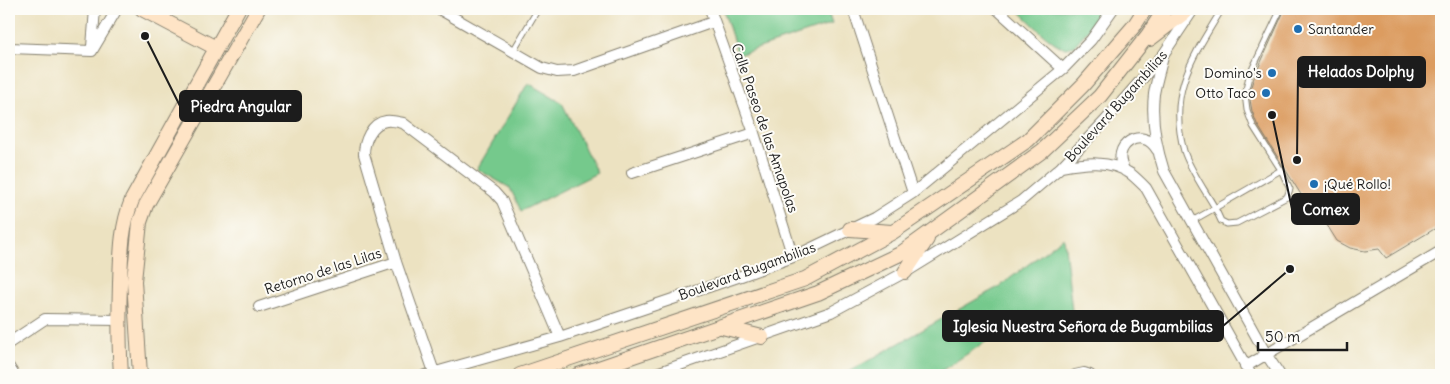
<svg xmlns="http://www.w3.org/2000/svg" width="1450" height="384" font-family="Delius,sans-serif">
  <rect width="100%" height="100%" fill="#fdfcf7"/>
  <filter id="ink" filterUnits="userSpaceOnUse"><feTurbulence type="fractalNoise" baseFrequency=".02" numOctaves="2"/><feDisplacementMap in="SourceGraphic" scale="10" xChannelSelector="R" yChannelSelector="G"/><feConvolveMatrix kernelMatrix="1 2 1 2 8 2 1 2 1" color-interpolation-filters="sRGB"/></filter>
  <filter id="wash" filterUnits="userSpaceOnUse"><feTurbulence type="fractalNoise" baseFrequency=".0096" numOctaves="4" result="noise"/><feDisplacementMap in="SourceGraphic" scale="20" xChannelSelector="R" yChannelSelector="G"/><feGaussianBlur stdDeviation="1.12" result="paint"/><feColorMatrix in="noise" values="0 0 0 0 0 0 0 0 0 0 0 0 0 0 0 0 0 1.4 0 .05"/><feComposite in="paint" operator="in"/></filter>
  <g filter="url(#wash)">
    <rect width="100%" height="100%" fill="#ece2c1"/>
    <path fill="#74c98c" stroke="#487254" d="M723,9H827L832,24L738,55Z
      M1017,9H1106L1074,46C1073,46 1068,48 1067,48C1054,48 1027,18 1017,9Z
      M528,83L562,103L597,173L521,211L510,188L477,169Z
      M1064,237L1074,329L1019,320L935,375H843L1000,286Z"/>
    <g id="blocks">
      <path fill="#dc9c60" d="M1285,9H1441V225L1386,258L1379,249L1365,251L1350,248L1337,241L1315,206L1310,209L1257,124L1252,111L1249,94L1253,80Z"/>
    </g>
  </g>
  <g filter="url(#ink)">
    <use href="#blocks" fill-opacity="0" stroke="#847f6e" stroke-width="1"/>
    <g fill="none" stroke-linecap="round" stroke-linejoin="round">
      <g stroke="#847f6e" stroke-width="7">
        <path id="lane" d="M513,51L538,9
          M1281,170L1215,208L1221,221L1227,224L1237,223L1287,197L1290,189L1281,170L1253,126L1247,110L1245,94L1249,76L1281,9
          M1192,221L1215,208C1206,192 1189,168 1184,151C1167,92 1193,57 1222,9"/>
      </g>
      <g stroke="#847f6e" stroke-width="12">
        <path id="street" d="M163,9L167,22
          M439,9L542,68L557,72L574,71L713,22
          M710,9L754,133L793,257
          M853,9L913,193
          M997,9L1063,69
          M92,47L95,9
          M9,48L92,51
          M92,51L117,9
          M1163,57C1160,69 1156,82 1154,94C1151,120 1156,146 1164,171L1266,354L1280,375
          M1061,167C1084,163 1110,159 1131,174C1136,178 1141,183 1146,188L1251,375
          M1125,171C1108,146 1143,124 1157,150
          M632,173L754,133
          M259,307L396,262
          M9,343L45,319L119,320
          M9,367L14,375
          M1245,367L1441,251
          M434,372L396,262L364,154C364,142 371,123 386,121C391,120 398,122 403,123L494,192L502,201L560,337
          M425,375L560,337L741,276L793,257L874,218L913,193L1063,69L1091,40L1113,9
          M651,375L831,312L911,269L1021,201L1061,167L1104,122L1163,55L1193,10
          M1075,375L1084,373L1090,375"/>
      </g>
      <g stroke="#847f6e" stroke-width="16">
        <path id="secondary" d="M142,9L216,48
          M1150,39L1189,9
          M850,229L892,232
          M905,272L927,239
          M722,327L762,337
          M121,375C119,344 119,314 120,283C121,254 121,227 132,200L238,9
          M140,375L134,281L140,222L146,205L258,9
          M520,375L805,279L893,232L1028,140L1083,85L1134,26L1145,9
          M578,375L818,293L900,254L1042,151L1100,96L1148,35L1165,9"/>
      </g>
      <use href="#lane" stroke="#fff" stroke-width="5"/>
      <use href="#street" stroke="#fff" stroke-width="10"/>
      <use href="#secondary" stroke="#fee4c6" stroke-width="14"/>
    </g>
  </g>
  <g fill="#1f6fb2" stroke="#fdfcf7" stroke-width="2">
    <circle cx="1298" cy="29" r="5"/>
    <circle cx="1272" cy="73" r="5"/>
    <circle cx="1266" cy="93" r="5"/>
    <circle cx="1314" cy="184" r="5"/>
  </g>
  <g text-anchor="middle" stroke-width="4" stroke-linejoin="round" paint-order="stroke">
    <g font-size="14" fill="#1c1c1c" stroke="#fdfcf7" text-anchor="start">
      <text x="1308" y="34">Santander</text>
      <text x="1262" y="78" text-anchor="end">Domino's</text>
      <text x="1256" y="98" text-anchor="end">Otto Taco</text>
      <text x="1324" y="189">¡Qué Rollo!</text>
    </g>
    <g font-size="14" fill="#1c1c1c" stroke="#fdfcf7">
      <text transform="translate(1116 106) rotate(-48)" y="5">Boulevard Bugambilias</text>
      <text transform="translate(765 128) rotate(71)" y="5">Calle Paseo de las Amapolas</text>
      <text transform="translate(323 271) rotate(-18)" y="5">Retorno de las Lilas</text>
      <text transform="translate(747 271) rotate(-20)" y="5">Boulevard Bugambilias</text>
    </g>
  </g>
  <path fill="none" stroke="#1c1c1c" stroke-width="2" d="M1297 160L1298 72M145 36L180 106M1272 115L1292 209M1290 269L1223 326"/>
  <g fill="#1c1c1c" stroke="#fdfcf7" stroke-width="2">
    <circle cx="1297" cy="160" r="5"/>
    <circle cx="145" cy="36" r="5"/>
    <circle cx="1272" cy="115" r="5"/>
    <circle cx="1290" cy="269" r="5"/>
  </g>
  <g fill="#1c1c1c" stroke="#1c1c1c" stroke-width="2">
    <rect x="1298" y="57" width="127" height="30" rx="5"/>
    <rect x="180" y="91" width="121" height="30" rx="5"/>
    <rect x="1292" y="194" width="67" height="30" rx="5"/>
    <rect x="943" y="311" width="280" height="30" rx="5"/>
  </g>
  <g font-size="15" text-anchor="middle" font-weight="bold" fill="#fff">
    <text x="1361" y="77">Helados Dolphy</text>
    <text x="241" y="112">Piedra Angular</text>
    <text x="1326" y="215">Comex</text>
    <text x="1083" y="332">Iglesia Nuestra Señora de Bugambilias</text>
  </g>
  <rect width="1450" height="384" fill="none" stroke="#fdfcf7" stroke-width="30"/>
  <path d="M1258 342v8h89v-8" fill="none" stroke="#1c1c1c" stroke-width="2.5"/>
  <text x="1265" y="342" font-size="15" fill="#1c1c1c" stroke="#fdfcf7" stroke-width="4" paint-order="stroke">50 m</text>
</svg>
